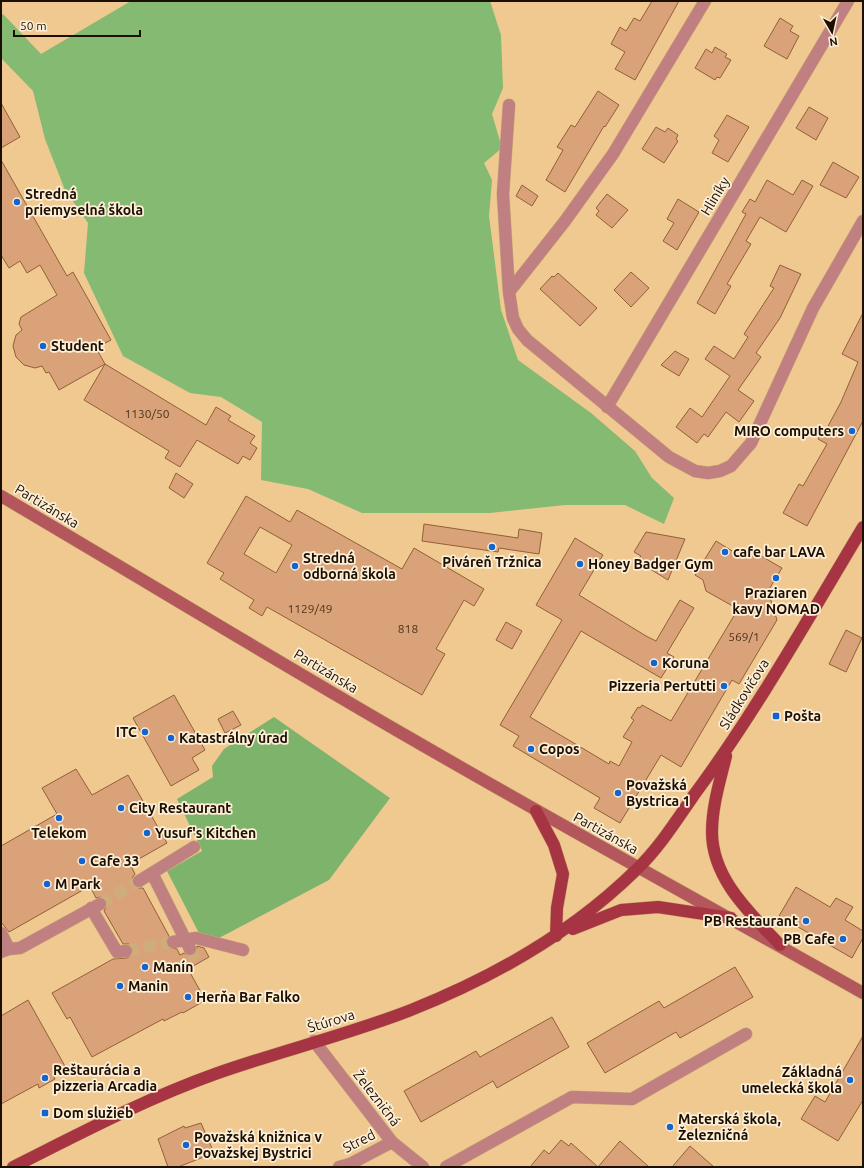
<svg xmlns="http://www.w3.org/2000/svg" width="864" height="1168" font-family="Ubuntu,sans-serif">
  <rect width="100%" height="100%" fill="#efc98f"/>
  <path fill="#84ba71" d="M131,1H490L501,35L503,88L492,114L502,148L484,163L492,180L489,216L501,310L518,360L591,413L635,451L652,478L674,498L664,524L625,505H565L490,513H362L308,489L261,480L262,422L221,397L190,393L123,356L84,273L88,223L65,190L45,139L33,91L1,58V16L3,14L41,54Z"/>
  <path fill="#7db36a" d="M274,717L390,798L329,880L219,938L200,935L167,871L202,851L177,799L213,777L212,766L224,749Z"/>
  <path fill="#d9a278" stroke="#926038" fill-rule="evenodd" d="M652,1H679L635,80L615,69L625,52L611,44L620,27L626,31L634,18L640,21Z
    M780,18L793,26L790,31L799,36L787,59L764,46Z
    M715,47L727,54L725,57L731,60L720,78L717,77L715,80L695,68L706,49L712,53Z
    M598,91L619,105L605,127L604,126L565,192L546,180L563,150L557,147L571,125L575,127Z
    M1,103L20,137L1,148Z
    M809,107L828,118L816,140L796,128Z
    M727,115L749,127L728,162L712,153L719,140L714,136Z
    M656,127L665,132L668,128L678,135L676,139L678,141L664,163L642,149Z
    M1,160L67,276L73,272L111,340L96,348L105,364L206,425L216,407L231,416L228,420L255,436L250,443L257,448L250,460L243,456L238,464L197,440L180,467L165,458L169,451L84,400L105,364L59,390L49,372L46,373L42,366L35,368L24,365L16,357L13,346L16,335L22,330L19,324L21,317L57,295L40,265L27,273L20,261L9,268L1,255Z
    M833,162L859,177L846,198L820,185Z
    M767,180L793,195L802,180L813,186L786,232L760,217L746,241L751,244L727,284L731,286L715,314L697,303L746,214L742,212L750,199L755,202Z
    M522,185L538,196L532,206L516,196Z
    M607,194L628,210L612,228L596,215L599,211L596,208Z
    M678,199L699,212L677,250L663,241L674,223L667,219Z
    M780,265L801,274L780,318L756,353L761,357L738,390L754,401L739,422L726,412L708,437L704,434L697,443L676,427L690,408L702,417L730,376L705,359L714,346L734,359L748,337L744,334L774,288L770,286Z
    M631,272L649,288L631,307L614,290Z
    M558,273L597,308L580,326L540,289L552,276L554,277Z
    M863,313V421L807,526L783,513L799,484L803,486L827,444L818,439L826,427L827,428L841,402L858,362L842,354Z
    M675,351L689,359L679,376L661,365Z
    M176,473L193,484L184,498L169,488Z
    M246,496L290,522L297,510L402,569L414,548L484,589L474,606L464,600L436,649L445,654L422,695L267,607L262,616L249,608L254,600L220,579L224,573L207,563ZM260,527L292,545L276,573L244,554Z
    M424,524L518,538L519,529L542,533L539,554L499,548L498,552L422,541Z
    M646,532L685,539L668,580L637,561L641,556L634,552Z
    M575,538L603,555L579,595L646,636L656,641L680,600L694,608L667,653L674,657L661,678L581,631L530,717L609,764L610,761L619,766L632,742L623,737L634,720L631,718L638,707L640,708L642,705L671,721L738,609L706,591L703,580L695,575L716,541L742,557L747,548L782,568L768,591L777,620L739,684L732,680L681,767L661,755L620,823L594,808L600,798L513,746L519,736L500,725L562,620L536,605Z
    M506,622L522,631L512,649L496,640Z
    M846,630L862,638L846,672L829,664Z
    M174,695L205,750L192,758L199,770L171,786L133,718Z
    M233,711L241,725L225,733L218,719Z
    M76,769L92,795L128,775L167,843L130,864L135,874L132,878V885L136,888H143L169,936L166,940L168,947L177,949L180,955L184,953L190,956L196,953L197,946L204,948L209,957L188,969L203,996L202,997L204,1001L183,1013L182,1012L164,1021L163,1019L92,1057L70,1017L67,1019L52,993L113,959L127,958L133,954L132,947L129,944H123L104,911L107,905L106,900L101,897L96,898L90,886L9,932L1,922V846L57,814L42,788Z
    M796,887L830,907L836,898L853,907L845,920L863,931V938L852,958L779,916Z
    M735,967L753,997L680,1038L676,1032L605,1073L587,1043L659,1001L664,1008Z
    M28,1000L66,1068L53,1075L55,1079L39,1088L38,1084L1,1104V1016Z
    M552,1017L569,1047L497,1088L493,1081L421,1122L404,1091L476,1051L480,1057Z
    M863,1036V1100L838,1141L801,1119L815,1096L825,1102Z
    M201,1123L214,1153L178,1167H168L158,1139L184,1126L185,1128Z
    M561,1140L569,1146L571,1143L598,1167L620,1141L649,1167H530L544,1150L549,1154Z
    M690,1146L714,1167H672Z"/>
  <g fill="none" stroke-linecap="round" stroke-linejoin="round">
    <path stroke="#cfad7a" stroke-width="12" stroke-dasharray="12 6" stroke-linecap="butt" d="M100,904L139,881
      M190,949L198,963
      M126,951L173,942"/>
    <g stroke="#c9a875" stroke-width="13">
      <path id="street" d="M509,105L503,194L509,292L513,318L518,329L527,340L669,457L695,471L708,473L720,471L731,466L751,443L813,308L863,221
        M509,292L565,221L613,154L705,1
        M607,407L848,1
        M139,881L152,873
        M91,908L117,952L126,951
        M1,933L9,949
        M173,942L196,938L243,950
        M190,949L152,873L194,847
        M1,952L9,949L20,948L100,904
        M314,1041L392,1142L423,1167
        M339,1167L350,1164L392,1142
        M446,1167L572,1097L632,1099L746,1034"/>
    </g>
    <g stroke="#c9a875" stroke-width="13">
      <path id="secondary" d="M1,496C137,576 273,659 410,738C560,825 712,908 863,993"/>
    </g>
    <g stroke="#c9a875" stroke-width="13">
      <path id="primary" d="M726,756C720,781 712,806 712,832C712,879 751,914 780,945
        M536,811L554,845L563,874L557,908L556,936
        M573,929L621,910L658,907L731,918
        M13,1167C79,1134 145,1099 215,1074C280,1051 347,1035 411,1010C494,977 572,933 636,870C659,848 676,821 694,795C757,710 809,617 863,527"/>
    </g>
    <use href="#street" stroke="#c08082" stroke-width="12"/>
    <use href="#secondary" stroke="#b3575d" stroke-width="12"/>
    <use href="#primary" stroke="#a73442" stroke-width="12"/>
  </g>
  <g fill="#1264ce" stroke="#fdeed7" stroke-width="1.5">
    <circle cx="17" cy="202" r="4"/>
    <circle cx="43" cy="346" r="4"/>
    <circle cx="852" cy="431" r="4"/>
    <circle cx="492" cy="547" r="4"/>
    <circle cx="725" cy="552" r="4"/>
    <circle cx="580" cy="564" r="4"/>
    <circle cx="295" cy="566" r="4"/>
    <circle cx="776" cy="578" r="4"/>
    <circle cx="654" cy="663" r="4"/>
    <circle cx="724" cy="686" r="4"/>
    <rect x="772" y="712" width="8" height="8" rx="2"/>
    <circle cx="145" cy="732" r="4"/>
    <circle cx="171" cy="738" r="4"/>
    <circle cx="531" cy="749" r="4"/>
    <circle cx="618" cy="793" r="4"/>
    <circle cx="121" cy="808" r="4"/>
    <circle cx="59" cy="818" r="4"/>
    <circle cx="147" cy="833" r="4"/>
    <circle cx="82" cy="861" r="4"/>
    <circle cx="47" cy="884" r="4"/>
    <circle cx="806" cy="921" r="4"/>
    <circle cx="843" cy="939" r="4"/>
    <circle cx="145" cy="967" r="4"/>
    <circle cx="120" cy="986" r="4"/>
    <circle cx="188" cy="997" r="4"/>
    <circle cx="45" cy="1078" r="4"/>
    <circle cx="850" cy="1080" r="4"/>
    <rect x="41" y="1109" width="8" height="8" rx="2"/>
    <circle cx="670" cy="1127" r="4"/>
    <circle cx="186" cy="1145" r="4"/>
  </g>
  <g text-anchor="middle" stroke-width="3.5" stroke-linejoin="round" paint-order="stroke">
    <g font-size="12" fill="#4b341e">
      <text x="147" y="418">1130/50</text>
      <text x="310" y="613">1129/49</text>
      <text x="408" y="633">818</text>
      <text x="744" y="641">569/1</text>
    </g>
    <g font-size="14" font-weight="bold" fill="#1c0f00" stroke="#fdeed7" text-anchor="start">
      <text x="25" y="199">Stredná<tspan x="25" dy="16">priemyselná škola</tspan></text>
      <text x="51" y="351">Student</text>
      <text x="844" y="436" text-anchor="end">MIRO computers</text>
      <text x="733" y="557">cafe bar LAVA</text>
      <text x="303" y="563">Stredná<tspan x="303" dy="16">odborná škola</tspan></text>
      <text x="492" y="567" text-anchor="middle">Piváreň Tržnica</text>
      <text x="588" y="569">Honey Badger Gym</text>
      <text x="776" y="598" text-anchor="middle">Praziaren<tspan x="776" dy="16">kavy NOMAD</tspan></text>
      <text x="662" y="668">Koruna</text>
      <text x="716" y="691" text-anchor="end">Pizzeria Pertutti</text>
      <text x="784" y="721">Pošta</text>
      <text x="137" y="737" text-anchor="end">ITC</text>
      <text x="179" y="743">Katastrálny úrad</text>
      <text x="539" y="754">Copos</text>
      <text x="626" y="790">Považská<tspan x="626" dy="16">Bystrica 1</tspan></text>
      <text x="129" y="813">City Restaurant</text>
      <text x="59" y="838" text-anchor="middle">Telekom</text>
      <text x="155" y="838">Yusuf's Kitchen</text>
      <text x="90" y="866">Cafe 33</text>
      <text x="55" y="889">M Park</text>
      <text x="798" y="926" text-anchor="end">PB Restaurant</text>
      <text x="835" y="944" text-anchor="end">PB Cafe</text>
      <text x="153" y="972">Manín</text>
      <text x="128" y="991">Manin</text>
      <text x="196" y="1002">Herňa Bar Falko</text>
      <text x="53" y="1075">Reštaurácia a<tspan x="53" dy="16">pizzeria Arcadia</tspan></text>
      <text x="842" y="1077" text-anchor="end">Základná<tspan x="842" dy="16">umelecká škola</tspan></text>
      <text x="53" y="1118">Dom služieb</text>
      <text x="678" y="1124">Materská škola,<tspan x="678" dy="16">Železničná</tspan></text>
      <text x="194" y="1142">Považská knižnica v<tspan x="194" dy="16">Považskej Bystrici</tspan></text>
    </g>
    <g font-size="14" fill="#1c0f00" stroke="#fdeed7">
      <text transform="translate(715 196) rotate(-59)" y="5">Hliníky</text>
      <text transform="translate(47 506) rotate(31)" y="5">Partizánska</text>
      <text transform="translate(326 671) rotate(31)" y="5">Partizánska</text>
      <text transform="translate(744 694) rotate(-58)" y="5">Sládkovičova</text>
      <text transform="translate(606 833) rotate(29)" y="5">Partizánska</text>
      <text transform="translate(331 1021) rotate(-17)" y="5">Štúrova</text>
      <text transform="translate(377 1098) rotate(52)" y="5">Železničná</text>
      <text transform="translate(359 1141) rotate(-27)" y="5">Stred</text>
    </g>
  </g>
  <rect width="864" height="1168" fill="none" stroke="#1c0f00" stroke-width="4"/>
  <g transform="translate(832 32) rotate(171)" stroke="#fdeed7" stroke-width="3" paint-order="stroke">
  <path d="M0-3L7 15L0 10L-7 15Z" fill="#1c0f00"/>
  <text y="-6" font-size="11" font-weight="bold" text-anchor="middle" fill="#1c0f00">N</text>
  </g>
  <path d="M14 30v6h126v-6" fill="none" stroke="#1c0f00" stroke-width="2"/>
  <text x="20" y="30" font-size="12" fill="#1c0f00" stroke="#fdeed7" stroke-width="3" paint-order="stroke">50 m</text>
</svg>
